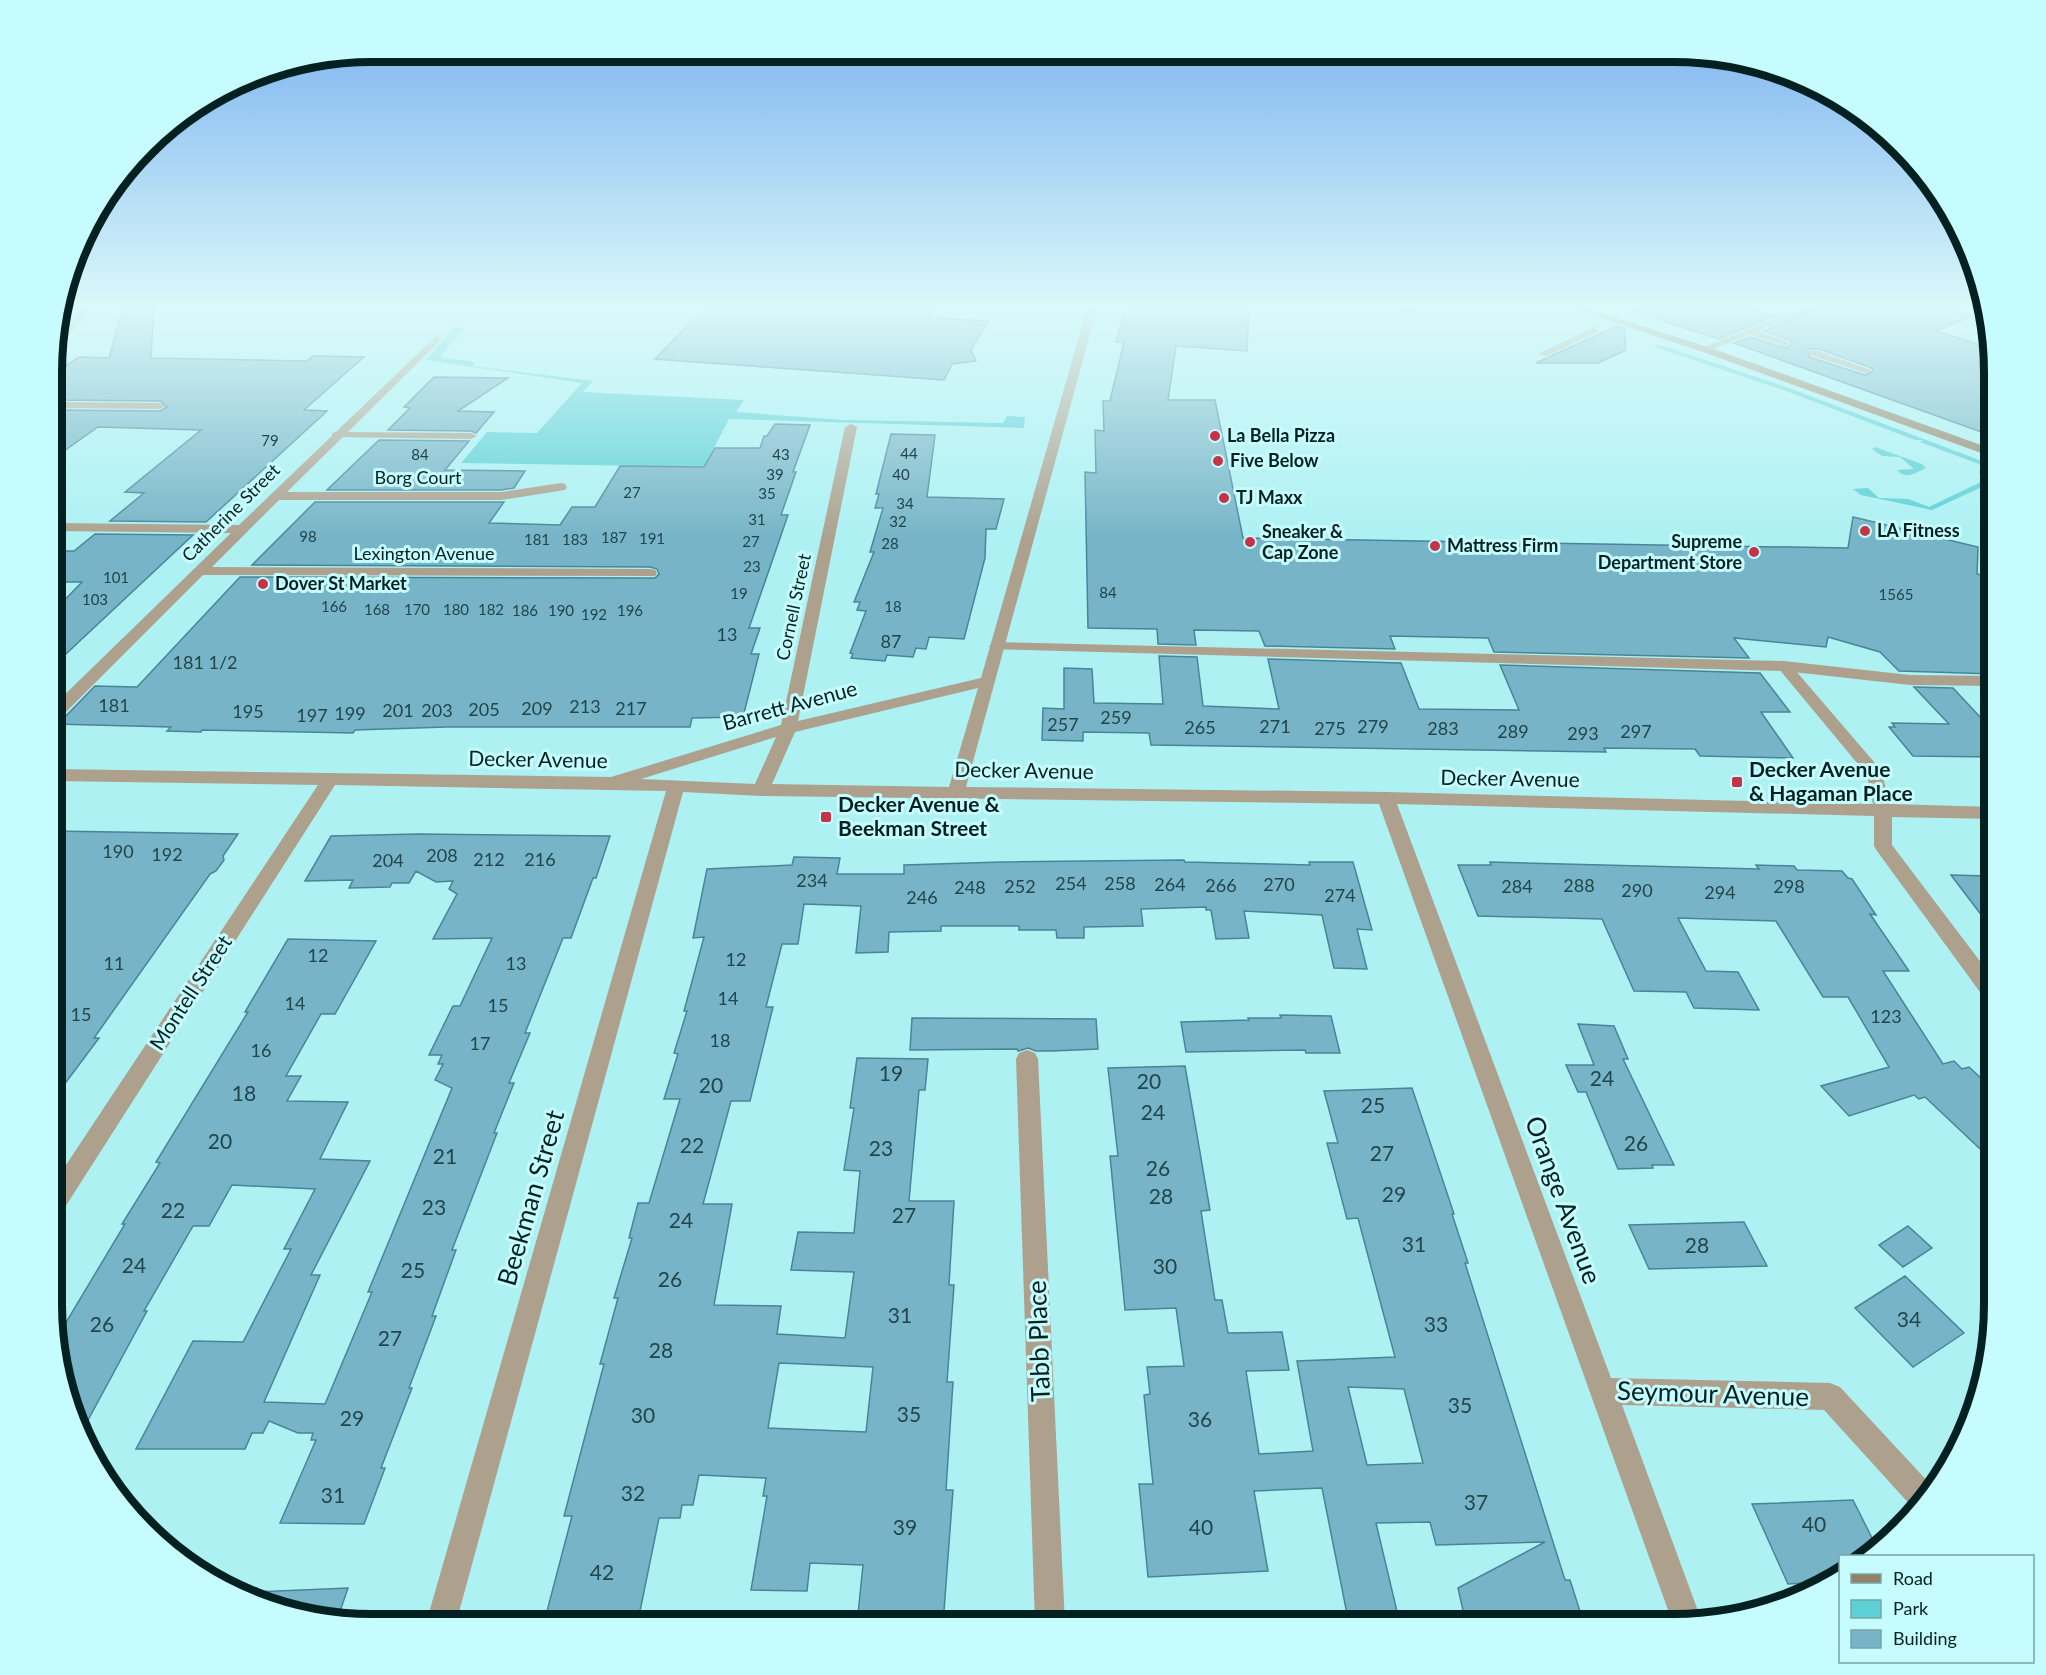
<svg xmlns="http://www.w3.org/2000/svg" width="2046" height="1675" font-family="Lato,sans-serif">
  <rect width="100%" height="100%" fill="#adf1f3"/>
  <path fill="#5cd0d5" d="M455,326L464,329L441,355L442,358L471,361L475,363L473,366L593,381L583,392L744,400L736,412L843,420L1003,423L1007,416L1025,417L1024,428L729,419L704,467L461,463L487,432L537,433L582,383L426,360Z
    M1658,344L1789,388L1995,466V481L1932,510L1861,495L1853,489L1868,488L1879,498L1908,499L1929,507L1989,478L1978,472L1987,467L1920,442L1923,440H1915L1786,391L1654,347Z
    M1875,447L1922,464L1926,468C1916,473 1905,480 1897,470L1914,469L1900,457L1882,456L1872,449Z"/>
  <path fill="#77b4c7" stroke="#488596" stroke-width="1.5" fill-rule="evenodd" d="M139,305H154L151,358L307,361L313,356L364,357L304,410L327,411L206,522L110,521L144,493L125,492L201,430L98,427L54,458V410L160,411L167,407L160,401L54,400V373L79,357L109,358L123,307Z
    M707,305H936L929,317L988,321L971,350L976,361L952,364L944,380L655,359Z
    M1126,305H1249L1247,351L1176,346L1168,400H1215L1243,538L1848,548L1853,517L1978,547L1977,574L1995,578V674L1899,671L1880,652L1828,637L1826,647L1734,638L1749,658L1494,652L1488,638L1390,636L1395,649L1265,646L1259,631L1194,630L1196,645L1158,644L1157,629L1088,628L1085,472L1096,473L1095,430L1104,431L1103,401H1110L1124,342H1116Z
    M1633,305H1738L1775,316L1719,339L1632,311Z
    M1825,305H1932L1971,316L1936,331L1990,348L1995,372V437L1734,343L1750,337L1786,348L1792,344L1791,341L1764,331ZM1808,349H1819L1872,368L1873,371L1865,375L1809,357Z
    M1617,326L1624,328L1626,350L1598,363H1536Z
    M434,377L508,378L458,411L494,412L476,433L471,431L388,430L410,408L404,407Z
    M775,424L810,425L793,472H796L781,515H788L749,628H760L751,654H759L743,717L692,718L690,727H446L355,730L353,733L202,730L201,732L167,731L171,727L53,724L61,721L95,686L137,687L240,577L655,578L659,574L657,569L650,567L252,565L315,502H504L489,523L560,525L572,507H595L620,466L704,467L715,448H760L764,436H767Z
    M891,434L935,435L927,497L1004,499L996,529H986L985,558L964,639L929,637L926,649L916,648L913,657L887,655L885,661L851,658L853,654L850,653L866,611L857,610L860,602H854L874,552H870L883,508H875L879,494H876Z
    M379,440L469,441L445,470L525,471L514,488L501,490H327Z
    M95,534L193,535L53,666V612L82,582H53V551H74Z
    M1159,656L1197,657L1203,706L1279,709L1268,659L1401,663L1419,709L1519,710L1500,665L1760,673L1790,712H1761L1793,758L1700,756L1695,749L1604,748L1606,752L1151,745L1149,733L1083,732V741L1042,740L1043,708L1064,709V668L1092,669L1094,703L1163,704Z
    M1914,687L1953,688L1995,733V757L1913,756L1889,727H1895L1892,723L1949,724Z
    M53,831L238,834L223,856L224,860L216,871L210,874L94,1038H99L52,1101Z
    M417,834L610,836L596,878H593L571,938H563L525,1033H530L509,1083H514L494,1133H497L452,1250H456L432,1316H436L409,1388H412L381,1468H385L364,1524L280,1523L316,1440H311L313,1433H298L269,1421L263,1433H252L245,1449H136L193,1341L243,1342L291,1249H284L315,1189L232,1185L209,1226H193L144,1311H147L81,1433L56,1339L125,1224H122L160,1163L156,1162L248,1012H245L288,939L376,941L335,1014H321L286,1076H301L287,1101L348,1102L320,1159L370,1161L311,1275H320L264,1402L325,1404L372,1292H368L452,1088L435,1080L443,1064H438L442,1055H429L453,1006H460L492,938L433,939L457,894L449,889L453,881L436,882L416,871L409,883H392L390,887L349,888L353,880L305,881L331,836Z
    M794,857L840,858L837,874H904V865L1002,862L1184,860L1185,862L1310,865L1309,862H1353L1372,930L1357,929L1367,969L1334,968L1322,915L1244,911L1249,938L1216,939L1211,910H1206V907L1141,909L1143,926L1084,927V938H1057L1056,930H1019V926H941V931L889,932L888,952L856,953L861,906L804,904L798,944H782L766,1007H773L750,1101H731L703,1204H732L714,1305L781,1306L777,1334L845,1338L854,1272L791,1270L798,1232L854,1233L860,1171L844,1170L854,1108H850L857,1058L928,1059L925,1090H919L909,1201H954L949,1285H954L947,1382H953L946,1490H953L943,1624H857L863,1565L810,1563L807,1591L751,1590L767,1496H763L766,1478L699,1475L693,1505H682L680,1518H659L639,1616L546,1615L572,1516H564L604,1364H600L618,1298H614L632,1238H629L638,1203H649L680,1099H664L678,1054L674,1053L687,1011H684L704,937L693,938L707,869L792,865ZM779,1363L873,1367L866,1432L768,1428Z
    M1490,862L1759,869L1756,865L1794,866L1797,870L1842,871L1848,878L1852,879L1876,915L1870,914L1909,971H1883L1943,1064L1954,1061L1962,1069L1969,1067L1994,1090V1162L1925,1097L1919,1099L1914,1095L1849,1116L1821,1086L1889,1067L1848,997H1823L1776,921L1678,918L1706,971L1738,972L1759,1010L1694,1008L1686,992L1634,991L1602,919L1478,916L1458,865H1491Z
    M1951,875L1987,876L1995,885V933Z
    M1280,1015L1331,1016L1340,1053H1306L1305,1050L1186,1052L1181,1022L1249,1020L1248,1018H1281Z
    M912,1018L1096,1019L1098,1049L1052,1051H1036L1028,1048L1018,1051L1017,1049L910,1050Z
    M1578,1024L1614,1026L1628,1059H1623L1674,1165H1652L1653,1168L1618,1169L1586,1092H1578L1566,1065H1594Z
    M1185,1066L1210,1210L1201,1211L1215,1300H1222L1228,1333L1282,1332L1289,1370L1246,1371L1259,1454L1313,1451L1297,1361L1395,1357L1358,1218L1347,1219L1327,1143H1338L1324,1091L1412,1088L1454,1214H1452L1468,1263H1465L1565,1580H1570L1584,1624H1466L1458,1588L1545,1542L1436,1545L1430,1522L1376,1523L1400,1624H1349L1322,1488L1254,1491L1268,1571L1148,1577L1139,1484H1153L1144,1395L1150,1394L1147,1367L1184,1366L1176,1308L1125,1310L1110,1156H1118L1108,1068ZM1348,1387L1404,1389L1423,1463L1367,1465Z
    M1744,1222L1767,1266L1649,1269L1629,1225Z
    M1908,1226L1932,1248L1903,1267L1879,1245Z
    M1905,1276L1964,1333L1913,1367L1855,1308Z
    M1853,1500L1876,1546L1861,1557H1840V1570L1823,1582L1788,1584L1752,1504Z
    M348,1588L337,1620L252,1600L253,1592Z"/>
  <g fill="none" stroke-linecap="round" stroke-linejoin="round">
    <path fill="#ada18e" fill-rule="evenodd" d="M1414,305H1424L1415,313L1402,316L1397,313Z
      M1594,327L1599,330L1597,332L1547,356L1538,354Z
      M1746,329H1752L1790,343L1785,346L1746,333Z
      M1810,351H1818L1871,370L1866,373L1810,355Z
      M336,432L471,433L477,436L471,439L332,437V433Z
      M996,642L1784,661L1910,675L1995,676V686L1910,685L1784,671L991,649L989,646Z"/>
    <path fill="#ada18e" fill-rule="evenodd" d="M83,305H93L81,322L58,346L54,347V339L75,318Z
      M1088,305H1098L966,787L1386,792L1873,804L1867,775L1779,669L1776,666L1779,663H1789L1881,770L1890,804L1995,807V819L1892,817V845L1995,981V1005L1988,1003L1877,851L1874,846V816L1397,804L1611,1378L1830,1383L1840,1387L1931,1485L1915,1509L1913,1508L1824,1410L1622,1405L1701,1619L1673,1624L1379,804L761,796L683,792L456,1623H426L666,791L335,785L60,1215L52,1218V1186L318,785L53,781V769L611,777L781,725L845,427L851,424L857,427L798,721L981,678ZM978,688L949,787L772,784L795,732ZM776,737L755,784L641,779Z
      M1810,305H1823L1708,351L1699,349Z
      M436,336L441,339L440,341L287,492H501L561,483L565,484L567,487L565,490L501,500H279L212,567L650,569L655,570L657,573L655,576L203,575L59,719L53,720V706L231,533L53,531V523L239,525Z
      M54,402L160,403L165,406L160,409L54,408Z
      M1027,1050L1035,1053L1038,1059L1065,1624H1035L1016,1059L1019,1053Z"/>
    <path fill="#938164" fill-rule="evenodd" d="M1562,305H1576L1708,347L1995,450V458L1700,351Z"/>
  </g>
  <linearGradient id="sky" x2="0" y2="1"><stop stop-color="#77aeef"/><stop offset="0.57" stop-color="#daf9fa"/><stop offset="1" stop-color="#daf9fa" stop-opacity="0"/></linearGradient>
  <rect width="2046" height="539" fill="url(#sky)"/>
  <g fill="#c43446" stroke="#c6fcfd" stroke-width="2">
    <circle cx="1215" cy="436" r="6"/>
    <circle cx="1218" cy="461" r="6"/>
    <circle cx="1224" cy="498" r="6"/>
    <circle cx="1865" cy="531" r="6"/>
    <circle cx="1250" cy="542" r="6"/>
    <circle cx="1435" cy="546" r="6"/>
    <circle cx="1754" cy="552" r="6"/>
    <circle cx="263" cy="584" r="6"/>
    <rect x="1731" y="776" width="12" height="12" rx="3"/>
    <rect x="820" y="811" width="12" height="12" rx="3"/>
  </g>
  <g text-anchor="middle" stroke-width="6" stroke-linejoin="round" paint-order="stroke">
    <g font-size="15" fill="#21464b">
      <text x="270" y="446">79</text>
      <text x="909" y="459">44</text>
      <text x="420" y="460">84</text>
      <text x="781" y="460">43</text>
      <text x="775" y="480">39</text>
      <text x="901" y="480">40</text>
      <text x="632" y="498">27</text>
      <text x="767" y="499">35</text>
      <text x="905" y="509">34</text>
      <text x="757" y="525">31</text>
      <text x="898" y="527">32</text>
      <text x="308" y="542">98</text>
      <text x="614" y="543">187</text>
      <text x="652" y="544">191</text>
      <text x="537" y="545">181</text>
      <text x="575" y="545">183</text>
      <text x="751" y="547">27</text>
      <text x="890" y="549">28</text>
      <text x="752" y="572">23</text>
      <text x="116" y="583">101</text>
      <text x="1108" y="598">84</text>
      <text x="739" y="599">19</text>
      <text x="1896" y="600">1565</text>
      <text x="95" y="605">103</text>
      <text x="334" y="612">166</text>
      <text x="893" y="612">18</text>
      <text x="377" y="615">168</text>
      <text x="417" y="615">170</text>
      <text x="456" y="615">180</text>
      <text x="491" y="615">182</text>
      <text x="525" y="616">186</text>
      <text x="561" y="616">190</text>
      <text x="630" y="616">196</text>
      <text x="594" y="620">192</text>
    </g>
    <g font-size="18" font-weight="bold" fill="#042122" stroke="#c6fcfd" text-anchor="start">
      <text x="1227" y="442">La Bella Pizza</text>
      <text x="1230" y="467">Five Below</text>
      <text x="1236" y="504">TJ Maxx</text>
      <text x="1877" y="537">LA Fitness</text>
      <text x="1262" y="538">Sneaker &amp;<tspan x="1262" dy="21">Cap Zone</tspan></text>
      <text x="1742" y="548" text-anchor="end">Supreme<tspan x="1742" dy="21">Department Store</tspan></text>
      <text x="1447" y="552">Mattress Firm</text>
      <text x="275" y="590">Dover St Market</text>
    </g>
    <g font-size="18" fill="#042122" stroke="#c6fcfd">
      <text x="418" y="484">Borg Court</text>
      <text transform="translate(231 513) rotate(-45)" y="6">Catherine Street</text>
      <text x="424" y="560">Lexington Avenue</text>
      <text transform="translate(794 607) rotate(-78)" y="6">Cornell Street</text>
    </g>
    <g font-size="18" fill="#21464b">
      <text x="727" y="641">13</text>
      <text x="891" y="648">87</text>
      <text x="205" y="669">181 1/2</text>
      <text x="114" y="712">181</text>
      <text x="585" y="713">213</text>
      <text x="537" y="715">209</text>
      <text x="631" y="715">217</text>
      <text x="484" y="716">205</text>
      <text x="398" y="717">201</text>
      <text x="437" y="717">203</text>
      <text x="248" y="718">195</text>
      <text x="350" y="720">199</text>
      <text x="312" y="722">197</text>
      <text x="1116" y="724">259</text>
      <text x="1063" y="731">257</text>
      <text x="1275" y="733">271</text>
      <text x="1373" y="733">279</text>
      <text x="1200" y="734">265</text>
      <text x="1330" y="735">275</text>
      <text x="1443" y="735">283</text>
      <text x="1513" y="738">289</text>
      <text x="1636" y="738">297</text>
      <text x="1583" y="740">293</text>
      <text x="118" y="858">190</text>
      <text x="167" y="861">192</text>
      <text x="442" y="862">208</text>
      <text x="489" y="866">212</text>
      <text x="540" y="866">216</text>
      <text x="388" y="867">204</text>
      <text x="812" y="887">234</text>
      <text x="1071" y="890">254</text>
      <text x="1120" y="890">258</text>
      <text x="1170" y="891">264</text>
      <text x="1279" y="891">270</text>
      <text x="1221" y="892">266</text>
      <text x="1579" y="892">288</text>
      <text x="1020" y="893">252</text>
      <text x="1517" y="893">284</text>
      <text x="1789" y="893">298</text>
      <text x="970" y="894">248</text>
      <text x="1637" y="897">290</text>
      <text x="1720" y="899">294</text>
      <text x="1340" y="902">274</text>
      <text x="922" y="904">246</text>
      <text x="318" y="962">12</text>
      <text x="736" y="966">12</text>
      <text x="114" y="970">11</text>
      <text x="516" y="970">13</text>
      <text x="728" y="1005">14</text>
      <text x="295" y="1010">14</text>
      <text x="498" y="1012">15</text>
      <text x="81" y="1021">15</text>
      <text x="1886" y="1023">123</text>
      <text x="720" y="1047">18</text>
      <text x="480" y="1050">17</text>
      <text x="261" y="1057">16</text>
    </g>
    <g font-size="21" fill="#042122" stroke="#c6fcfd">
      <text transform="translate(790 706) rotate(-15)" y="7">Barrett Avenue</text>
      <text transform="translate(538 760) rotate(1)" y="7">Decker Avenue</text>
      <text transform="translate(1024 771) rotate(1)" y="7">Decker Avenue</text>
      <text transform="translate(1510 779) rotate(1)" y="7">Decker Avenue</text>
      <text transform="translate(191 993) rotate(-57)" y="7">Montell Street</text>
    </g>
    <g font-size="21" font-weight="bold" fill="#042122" stroke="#c6fcfd" text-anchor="start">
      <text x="1749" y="777">Decker Avenue<tspan x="1749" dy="24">&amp; Hagaman Place</tspan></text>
      <text x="838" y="812">Decker Avenue &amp;<tspan x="838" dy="24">Beekman Street</tspan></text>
    </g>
    <g font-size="21" fill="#21464b">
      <text x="891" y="1081">19</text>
      <text x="1602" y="1086">24</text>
      <text x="1149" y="1089">20</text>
      <text x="711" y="1093">20</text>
      <text x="244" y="1101">18</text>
      <text x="1373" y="1113">25</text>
      <text x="1153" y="1120">24</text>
      <text x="220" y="1149">20</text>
      <text x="1636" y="1151">26</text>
      <text x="692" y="1153">22</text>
      <text x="881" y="1156">23</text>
      <text x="1382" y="1161">27</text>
      <text x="445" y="1164">21</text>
      <text x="1158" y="1176">26</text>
      <text x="1394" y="1202">29</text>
      <text x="1161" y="1204">28</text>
      <text x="434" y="1215">23</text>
      <text x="173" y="1218">22</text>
      <text x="904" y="1223">27</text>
      <text x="681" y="1228">24</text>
      <text x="1414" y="1252">31</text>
      <text x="1697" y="1253">28</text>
      <text x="134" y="1273">24</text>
      <text x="1165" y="1274">30</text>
      <text x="413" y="1278">25</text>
      <text x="670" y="1287">26</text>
      <text x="900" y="1323">31</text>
      <text x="1909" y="1327">34</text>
      <text x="102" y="1332">26</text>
      <text x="1436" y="1332">33</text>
      <text x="390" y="1346">27</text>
      <text x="661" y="1358">28</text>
      <text x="1460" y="1413">35</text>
      <text x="909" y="1422">35</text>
      <text x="643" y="1423">30</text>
      <text x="352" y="1426">29</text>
      <text x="1200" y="1427">36</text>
      <text x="633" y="1501">32</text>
      <text x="333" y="1503">31</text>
      <text x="1476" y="1510">37</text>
      <text x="1814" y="1532">40</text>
      <text x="905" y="1535">39</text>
      <text x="1201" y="1535">40</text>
      <text x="602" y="1580">42</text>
    </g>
    <g font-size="26" fill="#042122" stroke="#c6fcfd">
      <text transform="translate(531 1198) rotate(-74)" y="9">Beekman Street</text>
      <text transform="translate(1563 1200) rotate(70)" y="9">Orange Avenue</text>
      <text transform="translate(1039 1341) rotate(-92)" y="9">Tabb Place</text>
      <text transform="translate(1713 1394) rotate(2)" y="9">Seymour Avenue</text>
    </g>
  </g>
  <path d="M0 0H2046V1675H0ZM372 62H1674A310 310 0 0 1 1984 372V1304A310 310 0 0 1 1674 1614H372A310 310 0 0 1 62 1304V372A310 310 0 0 1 372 62Z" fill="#c6fcfd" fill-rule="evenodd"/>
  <path fill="none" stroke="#042122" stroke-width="8" d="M372 62H1674A310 310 0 0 1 1984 372V1304A310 310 0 0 1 1674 1614H372A310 310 0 0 1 62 1304V372A310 310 0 0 1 372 62Z"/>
  <rect x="1839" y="1555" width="195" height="108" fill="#c6fcfd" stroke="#78a4a5" stroke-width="1.5"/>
  <rect x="1851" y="1574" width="30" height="9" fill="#938164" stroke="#78a4a5" stroke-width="1.5"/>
  <text x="1893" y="1585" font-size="18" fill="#042122">Road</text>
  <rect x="1851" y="1600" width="30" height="18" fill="#5cd0d5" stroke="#78a4a5" stroke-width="1.5"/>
  <text x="1893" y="1615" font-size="18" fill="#042122">Park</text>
  <rect x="1851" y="1630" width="30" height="18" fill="#77b4c7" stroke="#78a4a5" stroke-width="1.5"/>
  <text x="1893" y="1645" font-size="18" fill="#042122">Building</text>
</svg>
